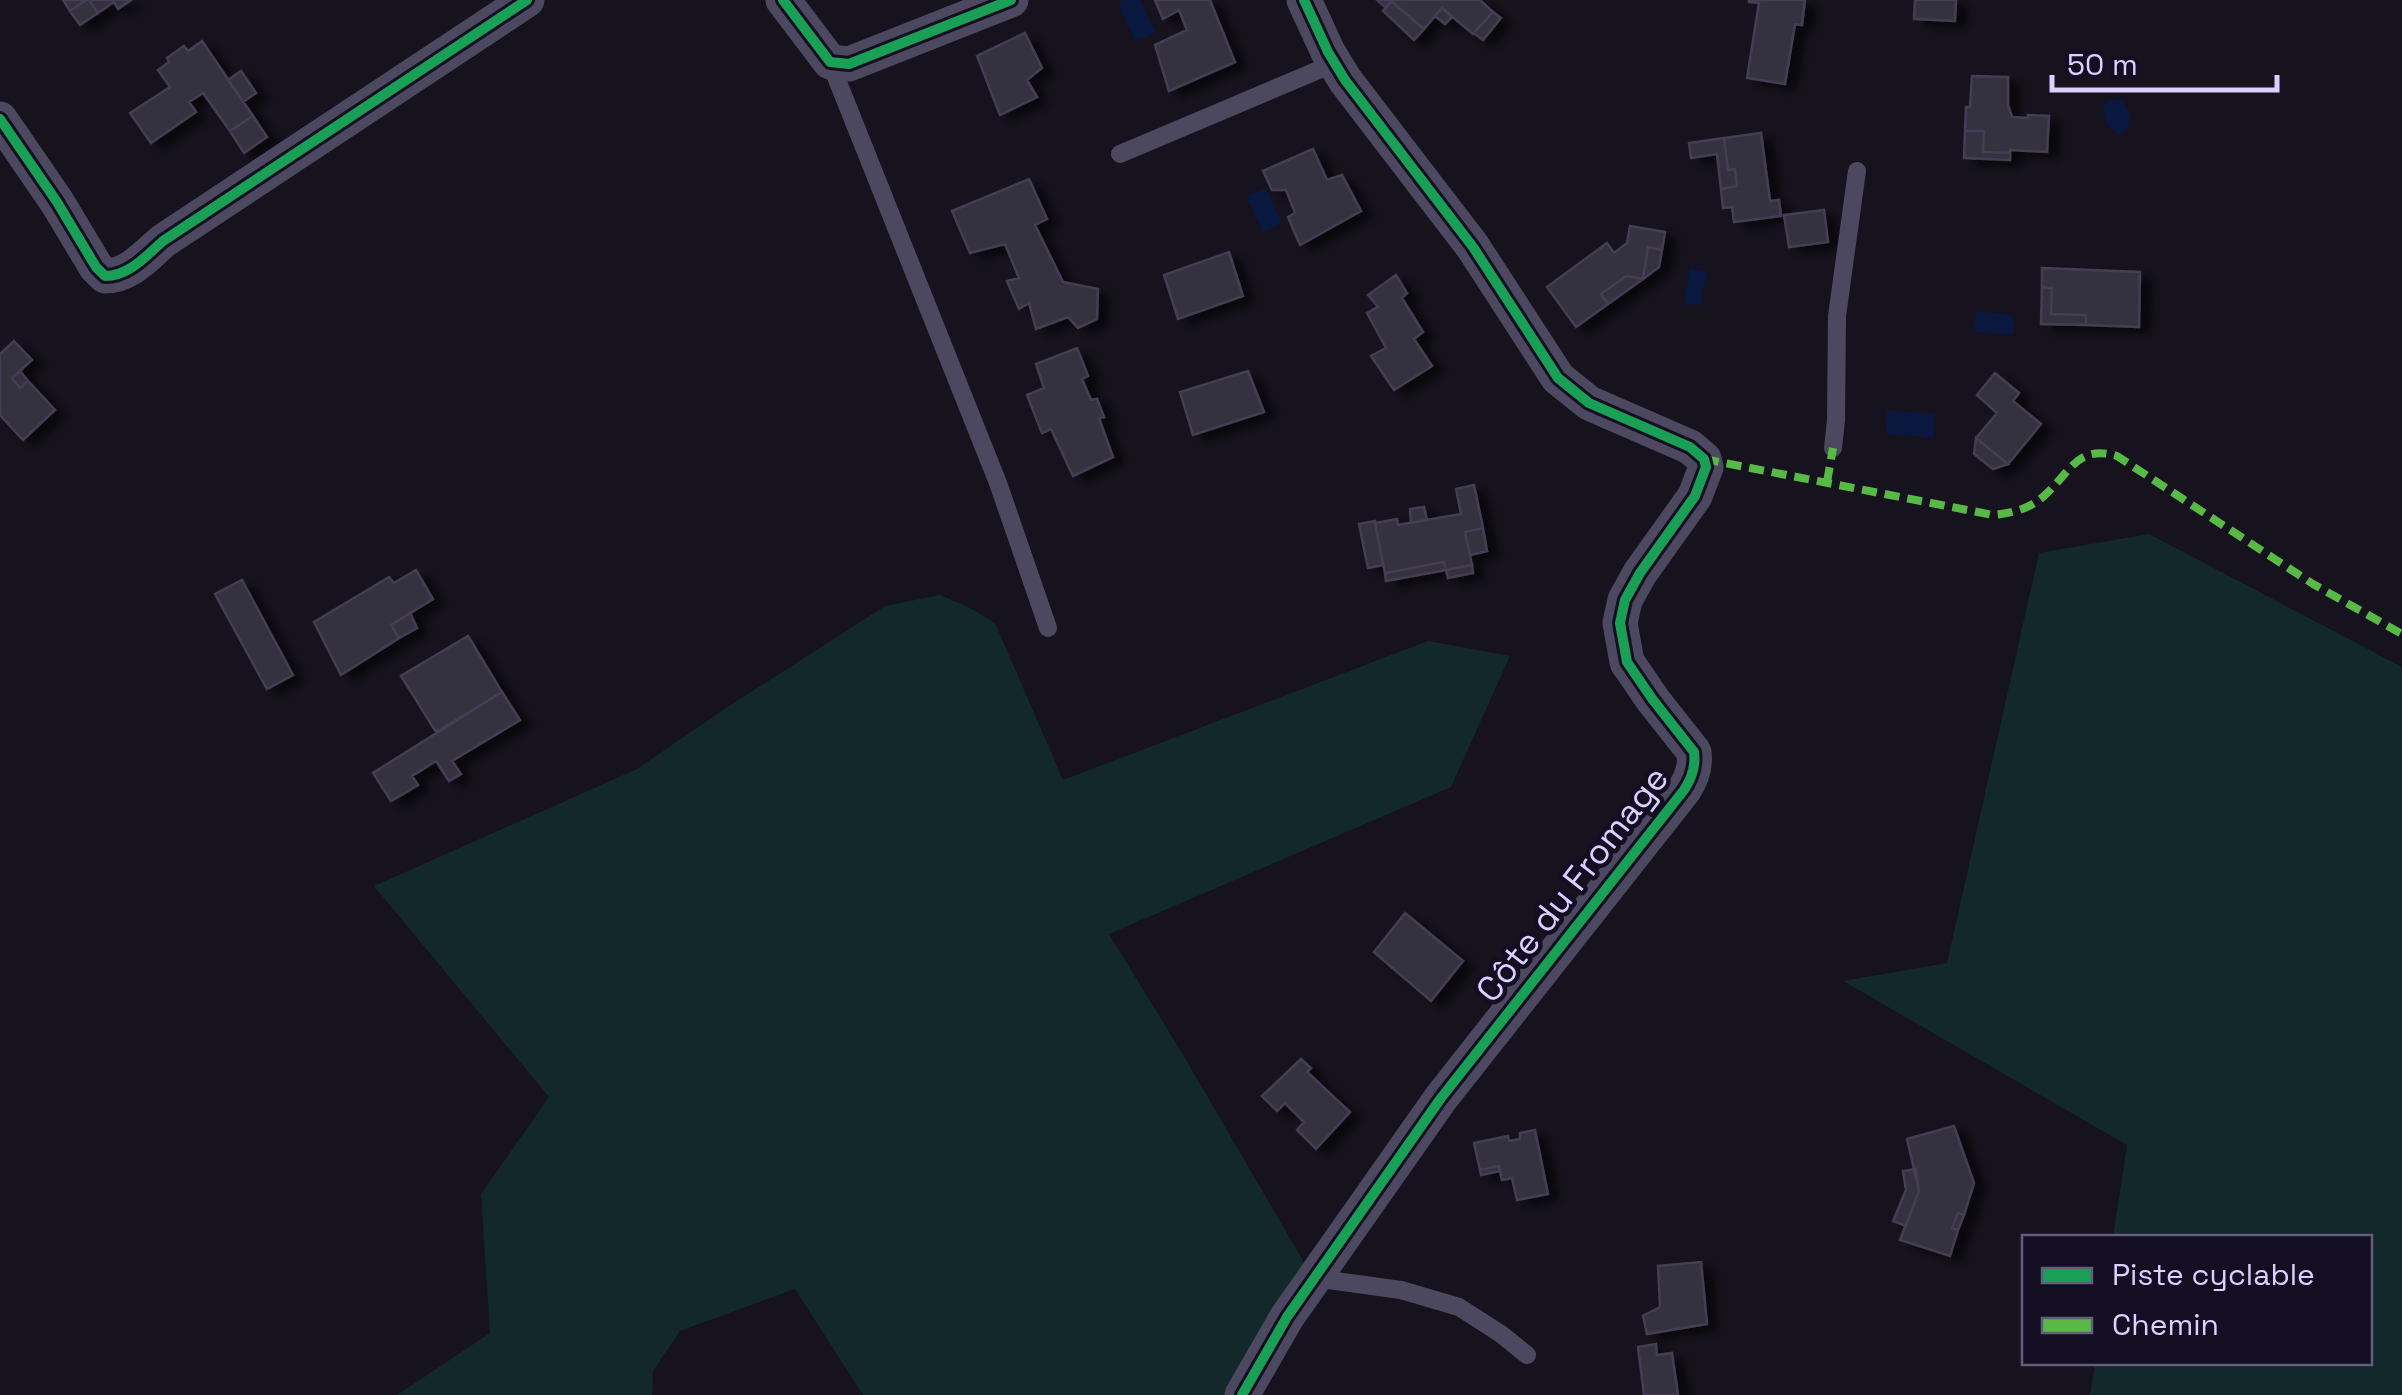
<svg xmlns="http://www.w3.org/2000/svg" width="2402" height="1395" font-family="'Space Grotesk',sans-serif">
  <defs>
    <filter id="shadow"><feDropShadow dx="11" dy="6" stdDeviation="5" flood-color="#0009"/></filter>
  </defs>
  <rect width="100%" height="100%" fill="#16131e"/>
  <path fill="#12282b" d="M2149,534L2402,667V1395H2090L2095,1363L2370,1362V1238L2113,1237L2127,1145L1843,981L1947,963L2039,553Z
    M940,595L968,607L995,623L1063,780L1428,641L1510,656L1451,787L1109,934L1182,1053L1309,1271L1224,1395H863L795,1289L680,1331L653,1371L652,1395H397L490,1333L481,1194L549,1097L374,886L637,769L726,708L885,606Z"/>
  <path fill="#0a173e" d="M1124,0H1141L1156,33L1135,41L1118,3Z
    M2110,99L2122,100L2131,115L2128,128L2120,135C2106,130 2105,118 2103,105Z
    M1266,188L1282,224L1263,232L1246,196Z
    M1690,268L1707,272L1700,306L1684,304Z
    M1976,311L2013,315V335L1974,332Z
    M1886,410L1935,414L1933,438L1887,434Z"/>
  <path fill="#353140" stroke="#443d52" stroke-width="2.5" filter="url(#shadow)" d="M63,0H86L70,11Z
    M86,0H89L98,13L80,25L70,11Z
    M89,0H131L118,9L114,2L98,13Z
    M1155,0H1210L1235,62L1169,91L1155,45L1187,30L1179,10L1163,19Z
    M1377,0H1480L1493,12L1473,34L1442,8L1424,29L1391,1L1386,8Z
    M1749,0H1805L1802,25L1795,24L1785,84L1747,78L1759,3L1749,2Z
    M1915,0H1956L1955,21L1914,19Z
    M1391,1L1424,29L1414,40L1383,11Z
    M1442,8L1452,17L1445,24L1435,16Z
    M1493,12L1501,18L1483,40L1474,33Z
    M1025,33L1042,68L1027,80L1037,97L1000,115L977,56Z
    M202,41L253,116L230,131L203,93L189,102L196,112L151,143L130,113L170,87L158,70L169,62L167,58L184,46L188,51Z
    M241,71L256,93L243,102L228,80Z
    M1972,76L2008,77V105L2012,117L2028,118V115L2049,116L2047,152L2010,150V153L1983,152L1984,131H1965L1966,107H1970Z
    M253,116L267,137L244,153L230,131Z
    M1965,131H1984L1983,152L2010,153V160L1964,158Z
    M1761,133L1770,201L1779,200L1781,216L1734,222L1732,207L1723,208L1721,189L1737,186L1735,169L1728,170L1724,138Z
    M1724,138L1728,170L1735,169L1737,186L1721,189L1717,154L1691,158L1689,143Z
    M1313,149L1327,180L1342,175L1361,211L1300,245L1288,217L1295,213L1286,190H1272L1263,171Z
    M1029,179L1047,219L1035,225L1063,282L1098,289L1097,319L1078,328L1068,317L1036,329L1029,303L1019,309L1007,281L1019,278L1005,244L970,253L952,211Z
    M1824,210L1828,242L1789,247L1784,215Z
    M1630,226L1665,232L1662,250L1648,247L1643,279L1626,276L1601,294L1608,304L1576,327L1547,287L1607,243L1614,253L1627,243Z
    M1648,247L1662,250L1659,267L1643,279Z
    M1229,252L1243,296L1178,319L1164,275Z
    M2042,268L2140,272L2139,327L2086,325V315L2051,314L2052,288L2042,287Z
    M1396,275L1407,293L1402,298L1423,332L1414,339L1432,366L1394,390L1371,356L1386,348L1367,313L1378,307L1368,295Z
    M1626,276L1643,279L1608,304L1601,294Z
    M2042,287L2052,288L2051,314L2086,315V325L2041,324Z
    M14,341L32,360L12,378L20,388L28,381L55,410L23,440L0,415V354Z
    M1077,348L1088,376L1082,379L1091,400L1097,399L1104,417L1099,418L1113,457L1073,476L1051,429L1042,433L1027,395L1044,388L1036,364Z
    M20,371L28,381L20,388L12,378Z
    M1248,371L1264,412L1193,435L1180,392Z
    M1995,373L2019,393L2013,401L2041,424L2008,464L1976,438L1997,413L1977,395Z
    M1976,438L2008,464L1993,469L1974,454Z
    M1474,485L1483,528L1465,532L1472,565L1446,570L1444,562L1385,573L1375,523L1397,519L1398,525L1461,514L1456,489Z
    M1424,507L1427,520L1411,523L1410,509Z
    M1375,521L1383,565L1368,568L1359,524Z
    M1483,528L1487,551L1470,555L1465,532Z
    M1444,562L1446,570L1386,581L1385,573Z
    M1472,565L1473,573L1448,578L1446,570Z
    M416,570L433,599L391,625L399,638L341,675L314,622L389,577L394,583Z
    M242,580L293,675L267,689L215,594Z
    M410,613L417,628L399,638L391,625Z
    M468,636L502,692L436,732L401,676Z
    M502,692L520,720L452,761L461,774L449,781L436,761L412,776L418,785L391,801L373,773Z
    M1405,913L1463,961L1431,1001L1374,952Z
    M1301,1059L1311,1068L1307,1072L1350,1112L1316,1149L1297,1130L1304,1122L1285,1103L1277,1111L1262,1096Z
    M1954,1126L1974,1183L1964,1215L1958,1213L1952,1228L1958,1230L1950,1256L1900,1240L1919,1191L1907,1139Z
    M1535,1130L1548,1194L1517,1200L1512,1178L1502,1180L1499,1166L1480,1170L1474,1143L1508,1136L1509,1141L1520,1139V1133Z
    M1499,1166L1500,1171L1481,1175L1480,1170Z
    M1916,1169L1919,1191L1906,1226L1893,1221L1906,1190L1903,1171Z
    M1958,1213L1964,1215L1958,1230L1952,1228Z
    M1701,1262L1707,1324L1647,1334L1643,1316L1660,1307L1658,1266Z
    M1656,1344L1657,1355L1672,1353L1678,1395H1644L1638,1347Z"/>
  <g fill="none" stroke-linecap="round" stroke-linejoin="round">
    <path stroke="#4c485f" stroke-width="18" d="M830,62L998,483L1048,628
      M1120,154L1335,63
      M1833,448L1836,420L1837,316L1857,171
      M1314,1278L1401,1290L1459,1307L1501,1334L1527,1355"/>
    <path stroke="#4c485f" stroke-width="35" d="M783,0L830,62L849,64L1011,0
      M0,119L57,202L96,267L105,276C129,276 146,256 163,241L527,0
      M1242,1395L1287,1317L1441,1098L1684,790C1692,778 1696,766 1694,752L1653,700L1627,662L1620,623L1625,600L1640,573L1695,496L1706,467L1704,459L1690,447L1589,403L1558,378L1473,247L1345,80L1328,52L1304,0"/>
    <path stroke="#58b947" stroke-width="8" stroke-dasharray="15 8" stroke-linecap="butt" d="M1704,459L1993,515C2013,513 2030,509 2045,495C2070,473 2077,444 2117,456L2313,584L2402,634
      M1827,482L1833,448"/>
    <g stroke="#140e23" stroke-width="16">
      <path id="cycleway" d="M783,0L830,62L849,64L1011,0
        M0,119L57,202L96,267L105,276C129,276 146,256 163,241L527,0
        M1242,1395L1287,1317L1441,1098L1684,790C1692,778 1696,766 1694,752L1653,700L1627,662L1620,623L1625,600L1640,573L1695,496L1706,467L1704,459L1690,447L1589,403L1558,378L1473,247L1345,80L1328,52L1304,0"/>
    </g>
    <use href="#cycleway" stroke="#1a9f57" stroke-width="10"/>
  </g>
  <g text-anchor="middle" stroke-width="9" stroke-linejoin="round" paint-order="stroke">
    <g font-size="35" fill="#dbd0ff" stroke="#140e23">
      <text transform="translate(1572 884) rotate(-52)" y="12">Côte du Fromage</text>
    </g>
  </g>
  <rect x="2022" y="1235" width="350" height="130" fill="#140e23" stroke="#645c7b" stroke-width="2.5"/>
  <rect x="2042" y="1268" width="50" height="15" fill="#1a9f57" stroke="#645c7b" stroke-width="2.5"/>
  <text x="2112" y="1285" font-size="30" fill="#dbd0ff">Piste cyclable</text>
  <rect x="2042" y="1318" width="50" height="15" fill="#58b947" stroke="#645c7b" stroke-width="2.5"/>
  <text x="2112" y="1335" font-size="30" fill="#dbd0ff">Chemin</text>
  <path d="M2052 75v15h225v-15" fill="none" stroke="#dbd0ff" stroke-width="5"/>
  <text x="2067" y="75" font-size="30" fill="#dbd0ff" stroke="#140e23" stroke-width="8" paint-order="stroke">50 m</text>
</svg>
